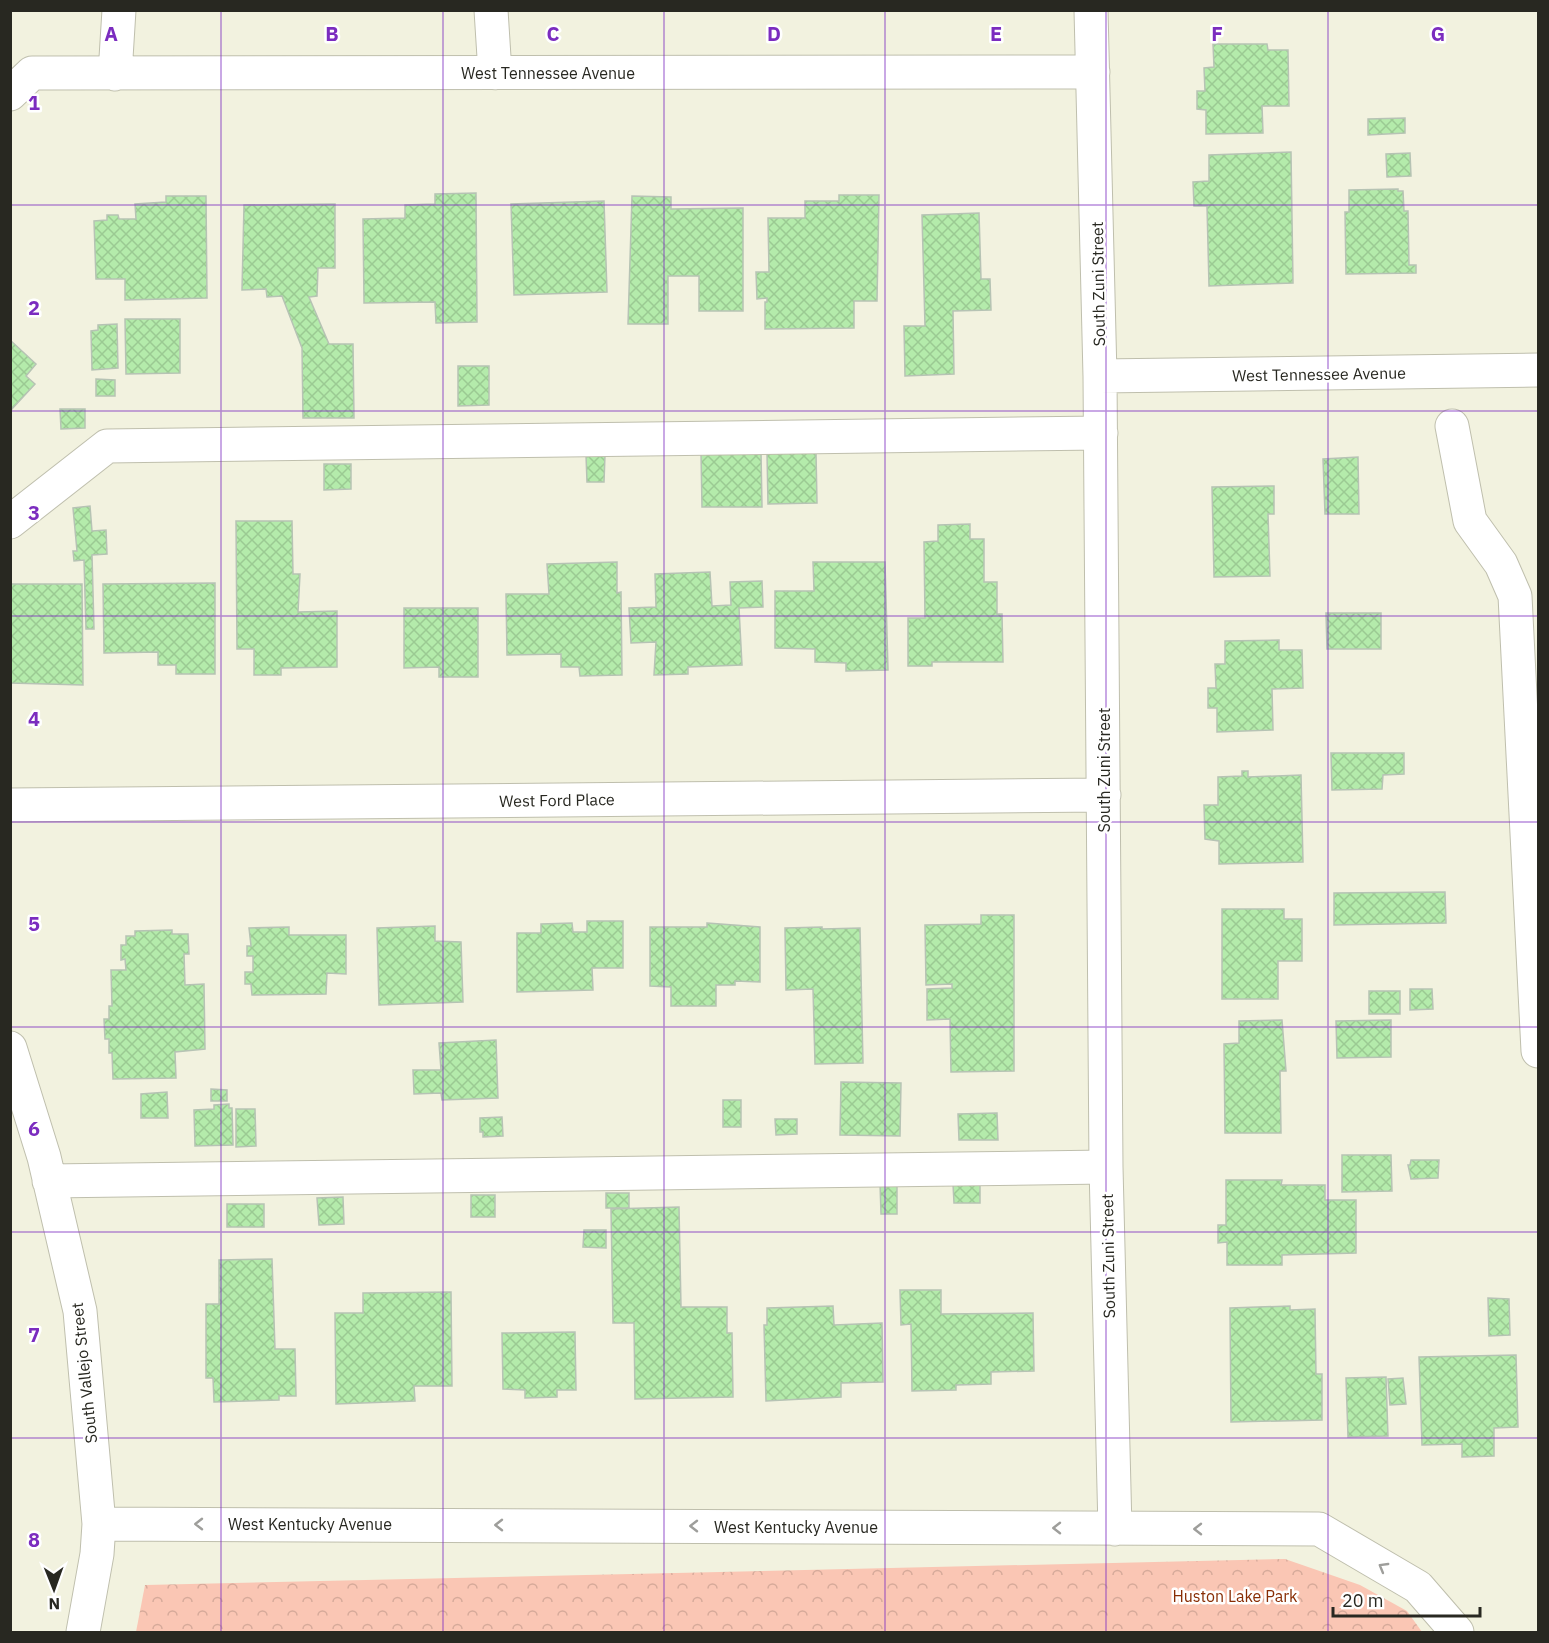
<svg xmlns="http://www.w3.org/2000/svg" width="1549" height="1643" font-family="'IBM Plex Sans',sans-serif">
  <defs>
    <pattern id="park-crowns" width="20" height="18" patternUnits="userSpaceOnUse" patternTransform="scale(1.5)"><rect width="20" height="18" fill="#fac6b4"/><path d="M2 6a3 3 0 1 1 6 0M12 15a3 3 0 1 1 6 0" fill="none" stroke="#d6aa9a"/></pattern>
    <pattern id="building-cross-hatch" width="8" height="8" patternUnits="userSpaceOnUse" patternTransform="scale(1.5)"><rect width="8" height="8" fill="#b4ebab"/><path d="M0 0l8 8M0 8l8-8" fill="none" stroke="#9bca93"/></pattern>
  </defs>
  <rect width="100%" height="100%" fill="#f2f2df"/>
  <path fill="url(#park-crowns)" d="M1285,1559L1360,1585L1407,1611L1422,1632H136L145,1585Z"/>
  <path fill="url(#building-cross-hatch)" stroke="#b6c3b4" stroke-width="1.5" d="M1213,44H1267L1268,50H1288L1289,106H1262L1263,133L1206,134V110L1197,109V91H1205L1204,68L1214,67Z
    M1405,118V133L1368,135V119Z
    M1291,152L1293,283L1209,286L1207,206H1194L1193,182L1209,181V155Z
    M1410,153L1411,176L1387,177L1386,154Z
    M1398,189V191H1403L1404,211H1408L1409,265H1416V273L1346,274L1345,212H1349V190Z
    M476,193L477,322L436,323L435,302L364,303L363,219L405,218V205L435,204V194Z
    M839,195H879L877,301H854V328L765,329V302H767V298L757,299L756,272H769L768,218H805V201H839Z
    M166,196H206L207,298L125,300V279H96L94,221L107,220V215H118L119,219H136L135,204L166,202Z
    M632,196L671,197V209L743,208V311H699V276H668V324H628Z
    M604,201L607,292L514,295L511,204Z
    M335,204V268H318L317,296L309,297L329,344H353L354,418H303L302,348L282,296L267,297L266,289L242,290L244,205Z
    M979,213L981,279H990L991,310L953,311L954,374L905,376L904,326H925L922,215Z
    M125,319H180V373L126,374Z
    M117,324L118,368L92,370L91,331L98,330V325Z
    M10,340L36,364L26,376L35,384L10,411Z
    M458,366H489V405L458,406Z
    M96,379L115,380V396H96Z
    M60,409H85V428L61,429Z
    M761,452L762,507H702L701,453Z
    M816,452L817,503L768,504L767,453Z
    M586,455H605L604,482H587Z
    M1358,457L1359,514H1325L1323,459Z
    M324,464H351V489L324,490Z
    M1274,486V514H1268L1270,576L1214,577L1212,487Z
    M90,506L92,531L106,530L107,554L92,555L94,629H86L84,560L74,561L73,551H77L73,508Z
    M236,521H292L293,574H300L298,612L337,611V667L281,668V675H254V649H237Z
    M970,524V539H984V582H997V614H1002L1003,662H932V666H908V618H925L924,542L938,541V525Z
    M617,562V593L621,592L622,675L580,676L579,667H561V654L507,655L506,594H549L547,564Z
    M813,562H885L888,670L846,671V663L815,662V649L775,648V591H814Z
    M710,572L712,606L731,605L730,582L762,581L763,607L739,608L742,665L688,667V674L654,675L656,642L631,643L629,608L656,607L655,574Z
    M215,583V674H176V665H158V652L104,653L103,584Z
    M10,584H82L83,685L10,683Z
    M404,608H478V677H439V667L404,668Z
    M1326,613H1381V649H1327Z
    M1279,640V650H1302L1303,688L1272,689L1273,730L1217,732V708H1208V688H1216L1215,664H1225V641Z
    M1331,753H1404V774L1383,775L1382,789L1332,790Z
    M1242,771H1248V777L1301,775L1303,862L1219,864V841L1205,839L1204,805H1218V777L1242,776Z
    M1445,892L1446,923L1334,925V893Z
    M1222,909H1284V919H1302V961H1278V999H1222Z
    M981,915H1014V1071L951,1072L950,1019L927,1020V989L952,988V984L926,985L925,925L981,924Z
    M587,921H623V968H592L593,990L517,992V933H541V924L572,923L573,932H587Z
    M707,923L760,927V982L735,981V985H716V1006H671V987L650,986V927H707Z
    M435,926V941L461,942L463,1002L379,1005L377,928Z
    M289,927V935H346V974L327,973L326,994L252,995L251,984H245V972H253V956H247V946H251L249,928Z
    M822,927V929L860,928L863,1063L815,1064L813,989L786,990L785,928Z
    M172,930V934H188L189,954H184L185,985L204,984L205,1049L175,1052L176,1078L113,1079L112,1053H109V1039H105L104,1019H109V1006H112L111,970H126L125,959L121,960V945H126V936H135V931Z
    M1410,989H1432L1433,1009L1410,1010Z
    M1369,991H1400V1014H1369Z
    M1282,1020L1286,1071H1280L1281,1133H1225L1224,1044L1239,1043V1021Z
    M1391,1020V1057L1337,1058L1336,1021Z
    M496,1040L498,1098L442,1100L441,1093L414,1094L413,1070H441L439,1043Z
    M841,1082L901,1083L900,1136L840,1135Z
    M211,1089L227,1090V1101H211Z
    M167,1092L168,1118H141V1094Z
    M723,1100H741V1127H723Z
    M229,1104V1108H232L233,1145L195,1146L194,1110L214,1109V1105Z
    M236,1109H255L256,1146L236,1147Z
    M997,1113L998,1140H959L958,1114Z
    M502,1117L503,1136L483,1137V1132H480V1118Z
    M775,1119H797V1134L776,1135Z
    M1342,1155H1391L1392,1191L1342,1192Z
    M1411,1160H1439L1438,1178L1411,1179L1408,1165H1410Z
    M1226,1180H1282L1281,1185H1325V1200H1356V1253L1282,1255V1265H1227V1242L1218,1243V1225H1226Z
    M897,1182V1214H881L880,1183Z
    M980,1183V1203H954L953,1184Z
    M606,1193H629V1208H606Z
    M471,1195H495V1217H471Z
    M343,1197L344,1224L319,1225L317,1198Z
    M227,1204H264V1227H227Z
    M679,1207L681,1307H727V1333H732L733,1397L635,1399L634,1323H613L611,1209Z
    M584,1230H606V1248L583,1247Z
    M272,1259L275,1349H295L296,1396H279V1400L214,1402L213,1378H206V1304H219V1260Z
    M900,1290H941V1314L1033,1313L1034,1371L991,1372V1384L956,1385V1390L912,1391L911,1324L901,1325Z
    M451,1292L452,1386H414L415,1401L336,1404L335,1313H363V1293Z
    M1488,1298L1509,1299L1510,1335L1489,1336Z
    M833,1306L834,1325L882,1323L883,1382L841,1383V1397L766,1401L764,1325H767V1308Z
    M1290,1306V1310L1315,1309L1316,1374H1322V1420L1231,1422L1230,1308Z
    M575,1332L576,1390H557V1397L525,1398V1390L503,1389L502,1333Z
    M1516,1355L1518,1427L1494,1428V1456L1462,1457V1444L1422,1445L1419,1357Z
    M1386,1377L1388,1436L1348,1437L1346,1378Z
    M1403,1378L1406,1404L1390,1405L1388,1379Z"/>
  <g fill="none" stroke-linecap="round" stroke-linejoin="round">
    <g stroke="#bfbfad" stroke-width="35">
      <path id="minor" d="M491,10L495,73
        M1091,10L1100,376L1106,1167L1115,1529
        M115,74L119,10
        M10,94L32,73L1093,72
        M1100,376L1538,370
        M1452,426L1470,521L1501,564L1515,596L1538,1051
        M10,522L107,446L1101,433
        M10,805L1104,795
        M10,1048L44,1157L80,1311L99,1524L97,1554L83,1632
        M49,1181L1106,1167
        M99,1524L1319,1529L1418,1587L1457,1632"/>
    </g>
    <use href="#minor" stroke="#fff" stroke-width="33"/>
  </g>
  <defs><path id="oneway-chevron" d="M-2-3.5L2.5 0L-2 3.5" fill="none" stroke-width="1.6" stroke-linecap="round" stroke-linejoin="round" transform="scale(1.5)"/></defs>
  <g stroke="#9e9e9b">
    <use href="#oneway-chevron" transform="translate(199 1524) rotate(-180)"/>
    <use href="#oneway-chevron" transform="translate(499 1525) rotate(-180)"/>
    <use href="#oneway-chevron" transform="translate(694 1526) rotate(-180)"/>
    <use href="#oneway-chevron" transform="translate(1057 1528) rotate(-180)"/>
    <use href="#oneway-chevron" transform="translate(1198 1529) rotate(-180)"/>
    <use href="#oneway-chevron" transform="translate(1383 1567) rotate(-150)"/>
  </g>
  <path fill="none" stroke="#7b2cbf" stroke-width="1.5" stroke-opacity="0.55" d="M221,10V1632M443,10V1632M664,10V1632M885,10V1632M1106,10V1632M1328,10V1632M10,205H1538M10,411H1538M10,616H1538M10,822H1538M10,1027H1538M10,1232H1538M10,1438H1538"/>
  <g text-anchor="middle" stroke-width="5" stroke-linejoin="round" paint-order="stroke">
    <g font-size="16" fill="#282821" stroke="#fff">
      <text x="548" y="79">West Tennessee Avenue</text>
      <text transform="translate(1098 284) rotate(-91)" y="6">South Zuni Street</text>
      <text transform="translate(1319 374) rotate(-1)" y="6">West Tennessee Avenue</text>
      <text transform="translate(1104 770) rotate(-90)" y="6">South Zuni Street</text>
      <text transform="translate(557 800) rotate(-1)" y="6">West Ford Place</text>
      <text transform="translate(1108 1256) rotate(-91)" y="6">South Zuni Street</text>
      <text transform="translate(84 1373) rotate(-96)" y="6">South Vallejo Street</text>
      <text x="310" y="1530">West Kentucky Avenue</text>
      <text x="796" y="1533">West Kentucky Avenue</text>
    </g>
    <g font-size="16" fill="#882d04" stroke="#fff">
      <text x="1235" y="1602">Huston Lake Park</text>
    </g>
  </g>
  <g font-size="20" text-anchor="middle" font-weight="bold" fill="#7b2cbf" stroke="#fff" stroke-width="5" stroke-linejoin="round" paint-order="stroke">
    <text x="111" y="41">A</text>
    <text x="332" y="41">B</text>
    <text x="553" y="41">C</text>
    <text x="774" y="41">D</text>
    <text x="996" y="41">E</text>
    <text x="1217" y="41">F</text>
    <text x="1438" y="41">G</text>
    <text x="34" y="110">1</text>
    <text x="34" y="315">2</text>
    <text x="34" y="520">3</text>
    <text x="34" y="726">4</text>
    <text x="34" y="931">5</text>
    <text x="34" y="1136">6</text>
    <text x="34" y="1342">7</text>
    <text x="34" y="1547">8</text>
  </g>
  <rect width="1549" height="1643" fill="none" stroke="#282821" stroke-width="24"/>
  <g transform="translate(54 1589) rotate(179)" stroke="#ffffff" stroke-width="4.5" paint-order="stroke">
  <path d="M0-4.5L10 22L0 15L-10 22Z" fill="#282821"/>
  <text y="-9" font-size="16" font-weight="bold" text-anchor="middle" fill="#282821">N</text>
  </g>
  <path d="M1333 1607v9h147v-9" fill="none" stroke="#282821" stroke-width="3"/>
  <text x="1342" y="1607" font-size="18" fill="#282821" stroke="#ffffff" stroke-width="4.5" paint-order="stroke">20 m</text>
</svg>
